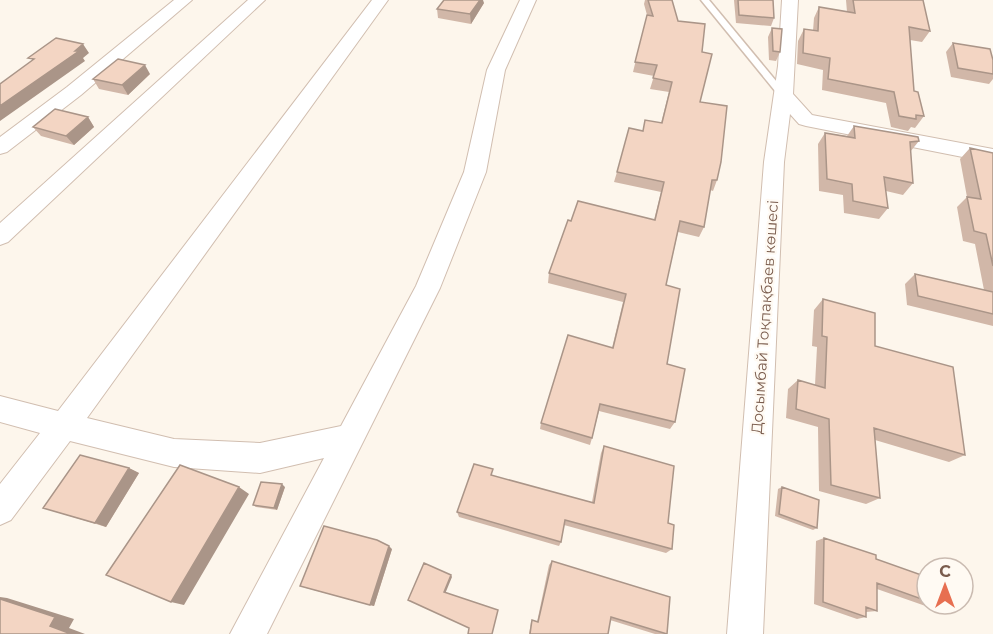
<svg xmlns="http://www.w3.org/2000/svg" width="993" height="634" font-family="Montserrat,sans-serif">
  <rect width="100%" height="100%" fill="#fdf6ec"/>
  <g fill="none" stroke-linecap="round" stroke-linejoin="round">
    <g stroke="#d1beb0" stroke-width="3">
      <path id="lane" d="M701,0H709L786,93V97H780Z"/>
    </g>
    <g stroke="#d1beb0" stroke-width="2">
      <path id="street" d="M174,0H192L81,95L7,152L0,154V137L67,87Z
        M248,0H265L8,242L0,245V223Z
        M372,0H388L87,418L174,439L260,443L341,426L416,286L464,172L487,70L520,0H536L505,70L486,172L440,288L267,634H230L324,458L260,473L174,467L70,441L11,520L0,525V484L40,433L0,422V396L58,411Z
        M782,0H798L793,94L812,115L993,149V163L806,126L799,124L790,114L784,162L763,634H727L764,162L778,66Z"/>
    </g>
    <use href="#lane" fill="#fff" fill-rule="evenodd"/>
    <use href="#street" fill="#fff" fill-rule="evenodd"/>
  </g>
  <path fill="#d1b7a8" d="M645,0H672L678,21L702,52L700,102L717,180L713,191L710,190L704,227L699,237L678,232L666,285L667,364L675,422L670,429L599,411L592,438L590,445L540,429L541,423L612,348L623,302L548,283L549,273L571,221L654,220L661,192L614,182L617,172L643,131L661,123L669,92L650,89L654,76L633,72L647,15L644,4Z
    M734,0H773L774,18L771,26L736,23Z
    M846,0H923L930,31L922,42L910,40L914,91L924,116L915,128L911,127L908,131L891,127L886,103L822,90L823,70L797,64L798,41L804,29L813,31L814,18L819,7L847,12Z
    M484,3L471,24L438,18L437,9Z
    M772,28L780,52L776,61L769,60L768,37Z
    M953,43L993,74V79L989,84L951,77L946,52Z
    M150,74L128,95L99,89L93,79Z
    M88,117L94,127L74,145L41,136L33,127Z
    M854,126L919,141L910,152L913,183L903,195L886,191L888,208L879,219L844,213L843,195L819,191L818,144L825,133L847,136Z
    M970,148L993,153V326L907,305L905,284L915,274L984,290L975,244L963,241L957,207L967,197L960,159Z
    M823,299L875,346L965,455L949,462L875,440L880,498L866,504L819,491L818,427L786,418L788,389L798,380L815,385L817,347L812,346L814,310Z
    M604,446L668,523L672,549L666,553L564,525L561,542L559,546L459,517L457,512L592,502L601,453Z
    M129,468L139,473L106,527L43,508Z
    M285,487L277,510L256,507L253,505Z
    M782,487L817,528L813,530L775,516L778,489Z
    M824,538L876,559L927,577V604H948V608L937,610L877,589V611L866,612V617L857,619L814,604L816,541Z
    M392,549L374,606L306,588L300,586Z
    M552,561L667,634H655L610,620L608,634H529L531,622L532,620L537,622L549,565Z"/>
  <path fill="#aa9588" d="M480,0H483L484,3L471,24L470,14Z
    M83,44L89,53L83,58L85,61L0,121V106Z
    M145,65L150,74L128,95L122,85Z
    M88,117L94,127L74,145L66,136Z
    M129,468L139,473L106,527L95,523Z
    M282,484L285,487L277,510L274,508Z
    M239,487L249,494L184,605L171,602Z
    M389,546L392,549L374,606L370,605Z
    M451,575L452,577L445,594L444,592Z
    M0,597L7,598L74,619L69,628L85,634H71L50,626L0,599Z"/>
  <path fill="#f3d5c3" stroke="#aa9588" stroke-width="1.5" d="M444,0H480L470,14L437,9Z
    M648,0H672L678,21L705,24L702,52L712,54L700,102L727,106L721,162L717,180H712L704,227L680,221L666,285L680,289L667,364L685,369L675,422L600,404L592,438L541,423L568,335L613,348L626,294L549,273L568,220L571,221L578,201L655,220L664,182L617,172L629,128L643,131L645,120L662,123L672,82L653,78L657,65L635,62L647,15L653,16Z
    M738,0H773L774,18L739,15Z
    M853,0H923L930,31L909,27L914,91L918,92L924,116L916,115V119L899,116L894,92L828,79L830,58L803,53L804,29L818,31L819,7L855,13Z
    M772,28L782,29L780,52L773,51Z
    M56,38L83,44L75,51H79L0,106V84L34,59L28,58Z
    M953,43L990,49L993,60V74L958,68Z
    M118,59L145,65L122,85L93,79Z
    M55,109L88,117L66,136L33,127Z
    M854,126L918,137L919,141L910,142L913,183L884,177L888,208L853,201L852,184L827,179L825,133L855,138Z
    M970,148L993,153V266L986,234L974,231L967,197L981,199Z
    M915,274L993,292V314L918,296Z
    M823,299L875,313V346L953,367L965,455L874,428L880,498L831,485L829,419L796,409L798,380L825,388L827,337L822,336Z
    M604,446L674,466L668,523L674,525L672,549L565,520L561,542L457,512L474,464L493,469L491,475L594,503Z
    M80,455L129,468L95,523L43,508Z
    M180,465L239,487L171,602L106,575Z
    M261,482L282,484L274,508L253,505Z
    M782,487L819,500L817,528L779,514Z
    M324,526L377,540L389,546L370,605L300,586Z
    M824,538L876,555V559L927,577V601L877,583V611L866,607V617L823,602Z
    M552,561L670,597L667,634L611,617L608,634H530L532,620L538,622Z
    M424,563L451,575L444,592L498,610L492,634H468L469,628L408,600Z
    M0,599L55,617L50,626L71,634H0Z
    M936,604H948V608Z"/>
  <g text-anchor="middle" stroke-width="4.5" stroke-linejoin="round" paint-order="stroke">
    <g font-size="15" fill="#7a5c4d" stroke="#fffaf3">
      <text transform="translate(765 317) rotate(-86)" y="5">Досымбай Тоқпақбаев көшесі</text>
    </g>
  </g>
  <g transform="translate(945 586)"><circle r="28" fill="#fffaf3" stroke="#cabbb1" stroke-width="1.5"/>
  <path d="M0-4.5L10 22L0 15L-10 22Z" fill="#e76f51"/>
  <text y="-9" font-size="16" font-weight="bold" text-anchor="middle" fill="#7a5c4d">С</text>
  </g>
</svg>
